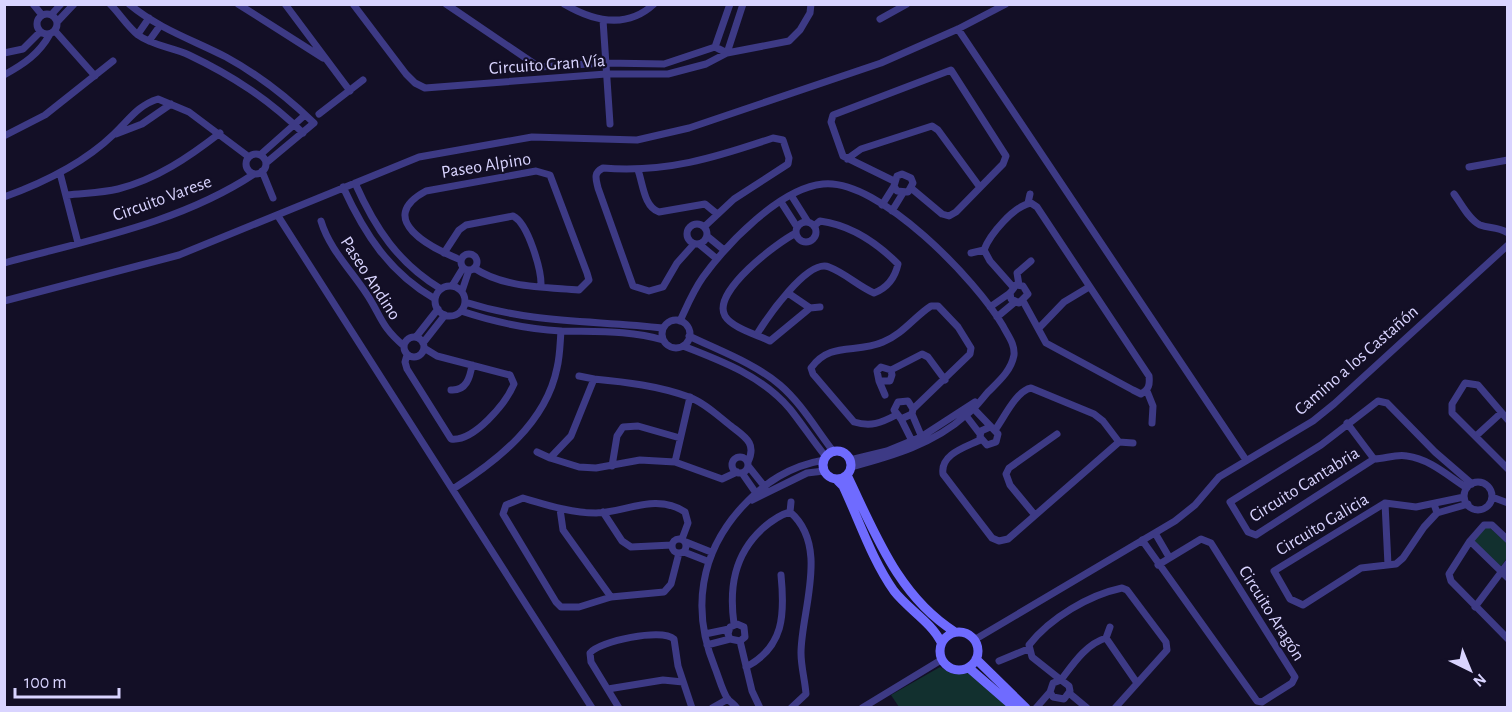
<svg xmlns="http://www.w3.org/2000/svg" width="1512" height="712" font-family="'Alegreya Sans',sans-serif">
  <rect width="100%" height="100%" fill="#130f26"/>
  <path fill="#12302f" d="M1483,528H1490L1507,543V558L1498,570L1472,541Z
    M940,667L953,674L969,673L1011,707H899L891,695Z"/>
  <g fill="none" stroke-linecap="round" stroke-linejoin="round">
    <path stroke="#3d3a85" stroke-width="7" d="M33,4L42,15
      M110,4C120,14 127,26 138,35C153,46 172,47 189,55C233,76 268,99 303,133
      M129,4C159,29 193,40 226,57C259,75 287,97 314,123L266,163
      M238,4L323,58
      M285,4L350,91
      M353,4L406,74L415,83L425,88L606,74H668L706,64L727,53L743,4
      M446,4L539,67
      M564,4C593,21 626,30 654,4
      M37 24a10 10 0 1 1 20 0a10 10 0 1 1-20 0Z
      M52,14L61,4
      M880,19L907,4
      M603,20L610,124
      M58,21L74,4
      M958,29L1246,460
      M55,31L95,76
      M138,34L149,18
      M149,41L159,27
      M715,47L727,53L789,41L800,30L810,13L811,4
      M4,53L23,49L40,32
      M539,67L606,63L664,64L715,47L730,4
      M4,75C24,64 39,54 50,34
      M319,114L363,80
      M116,134L142,124L171,104
      M4,136L45,115L113,61
      M246 164a10 10 0 1 1 20 0a10 10 0 1 1-20 0Z
      M260,155L305,115
      M847,159L861,149L932,126L938,130L979,186
      M1469,167L1508,160
      M638,170C643,184 644,207 659,212L705,204L716,213
      M262,171L273,198
      M60,173L78,243
      M894,181L843,156L831,122L833,115L951,70L1006,156L1003,164L956,212L949,216L942,214L911,188
      M355,183C375,228 398,263 441,289
      M343,187C365,235 390,273 435,299
      M1454,194C1461,203 1469,220 1480,225C1490,229 1496,226 1508,233
      M67,195C83,193 102,193 118,189C157,179 189,157 220,133
      M791,195L808,222
      M4,197C43,183 84,163 114,134C128,121 138,105 158,99L189,112L249,157
      M781,202L797,227
      M1028,203L1030,194
      M882,205L894,186L897,176L902,174L911,178L913,183L908,192L897,191L894,186
      M892,211L903,193
      M278,216L592,708
      M321,221C329,248 350,269 366,293C381,315 380,326 404,346
      M796 232a10 10 0 1 1 20 0a10 10 0 1 1-20 0Z
      M687 234a10 10 0 1 1 20 0a10 10 0 1 1-20 0Z
      M707,236L724,250
      M694,244L677,263L663,287L649,291L633,286L598,188C596,179 593,173 603,168C666,173 714,158 773,138L783,140L789,158L788,164L734,199L704,227
      M699,244L717,259
      M444,253L459,230L466,225L513,216C528,223 542,271 541,287
      M971,253L984,250
      M461 262a8 8 0 1 1 16 0a8 8 0 1 1-16 0Z
      M461,260C431,248 374,219 426,191L536,171L550,175L587,273L589,280L579,290C544,287 504,288 474,268
      M4,263C88,240 180,223 254,174
      M1019,285L1017,273L1031,261
      M435 301a15 15 0 1 1 30 0a15 15 0 1 1-30 0Z
      M452,286L463,268
      M1013,287L990,261L984,250C990,234 1014,206 1031,203L1037,207L1149,376C1150,385 1149,389 1141,394L1133,390L1046,343L1023,301
      M462,291L469,270
      M788,293L810,308L770,341C758,335 732,328 725,316C711,292 778,242 796,233
      M4,301L179,255L419,157L532,137L637,140L689,128L881,63L958,29L1006,4
      M465,302C533,324 594,320 663,328
      M990,307L1010,293L1016,285L1023,286L1028,294L1019,303L1011,299L1010,293
      M810,308L820,307
      M461,311C494,322 527,329 561,331C595,332 630,330 663,340
      M997,317L1015,302
      M662 334a14 14 0 1 1 28 0a14 14 0 1 1-28 0Z
      M680,321C687,306 693,291 703,277C727,244 780,188 823,184C879,178 977,281 1003,326C1008,336 1015,344 1014,355C1011,371 999,381 988,392C981,400 975,409 966,415C934,444 892,456 851,467
      M1039,328L1064,302L1089,287
      M757,334C767,318 808,258 829,267C845,273 858,286 874,293C887,288 895,278 898,264C877,243 850,225 820,221L814,226
      M689,336C720,351 754,363 780,385C801,403 816,429 833,451
      M404 347a10 10 0 1 1 20 0a10 10 0 1 1-20 0Z
      M416,337L438,309
      M423,343L445,315
      M683,346C722,361 762,376 790,409C802,424 813,441 826,457
      M407,355L405,362L407,369L451,439C474,442 506,403 514,384L510,375L437,356L424,348
      M891,370L892,375L890,381H879L877,371L881,367L891,370L922,354L928,357L945,380
      M579,376L594,379
      M879,381L885,395
      M451,390C466,391 470,378 472,365
      M1147,391L1153,406L1152,423
      M972,407L998,434L996,442L987,445L980,437L981,431L990,427
      M964,413L980,434
      M912,414L923,440
      M896,415C881,423 871,427 854,422L813,374L811,368C830,341 856,354 883,342C903,334 914,317 931,306H938L958,327L971,348L970,354L913,409
      M901,419L912,414L913,409L908,401L898,402L894,410L901,419L914,445
      M1508,420L1478,385L1465,383L1452,404V413L1508,469
      M1347,423L1374,459
      M1476,436L1501,413
      M980,440C966,447 940,454 943,474L992,538L999,541L1008,539L1119,442L1103,421L1094,414L1031,388C1016,391 1004,418 995,430
      M1119,442L1133,443
      M537,452L550,458
      M732 465a8 8 0 1 1 16 0a8 8 0 1 1-16 0Z
      M850,460L887,451L921,437L975,402
      M675,462L690,397
      M612,466L617,436L623,427L638,426L680,438
      M749,467L765,487
      M737,472L722,479L675,462L640,460L596,468L579,467L550,458L571,436L594,379C626,382 659,386 689,397C705,403 718,416 731,426C745,437 757,443 748,462
      M742,473L758,496
      M1464 496a14 14 0 1 1 28 0a14 14 0 1 1-28 0Z
      M1467,488C1448,476 1430,459 1407,456C1395,454 1385,459 1374,459L1256,535L1248,532L1230,502L1321,445L1378,401L1387,403L1435,452L1472,484
      M453,489C497,461 546,423 557,368C560,356 560,343 561,331
      M1492,497L1508,503
      M752,500L807,473L824,471
      M1385,503L1388,565
      M1434,504L1437,513L1424,527L1403,558L1396,564L1361,568L1303,605L1290,599L1274,571L1385,503L1416,507L1464,497
      M560,509L563,530L611,597
      M603,512L622,541L631,547L672,545
      M790,512L791,502
      M1437,513L1468,504
      M1034,514L1010,485L1006,474L1009,468L1057,434
      M1155,533L1169,557
      M672 546a7 7 0 1 1 14 0a7 7 0 1 1-14 0Z
      M1142,540L1257,701L1262,702L1292,683L1295,677L1211,543L1201,539L1158,565
      M1508,540L1492,525H1484L1470,541L1449,574L1451,581L1508,639
      M1470,541L1508,578
      M686,542L711,552
      M684,552L707,561
      M679,553L671,584L664,592L611,597L579,607H561L556,602L503,514L506,505L523,498C547,505 571,513 596,513C626,512 656,493 685,512L688,523L682,539
      M1475,607L1508,563
      M734,624C729,588 734,555 762,529C771,521 779,515 790,512C830,546 801,611 801,653C801,667 805,680 806,694L791,708
      M705,634L729,629
      M1106,638L1110,627
      M974,640L1175,521L1195,505L1219,477L1313,421L1334,404L1508,245
      M740,641L752,691L760,708
      M707,645L730,639L740,641L745,637L744,627L737,624L730,627L728,634L730,639
      M999,661L1028,649
      M746,667C784,647 785,615 781,575
      M608,689L663,680L683,682
      M1069,693L1087,708
      M619,708L591,662L590,653C599,641 662,628 674,639L678,666L692,708
      M712,708L728,699
      M737,708C734,704 730,702 727,698C722,690 719,678 715,668C691,610 700,553 742,507C765,482 790,466 824,460
      M862,708L941,660
      M1036,708L1050,692L1053,683L1061,680L1069,686L1070,691L1064,699L1053,697L1050,692
      M1115,708L1167,650L1166,642L1127,590L1122,588C1089,595 1050,618 1029,645L1032,657L1061,680C1073,664 1086,644 1106,638L1137,683"/>
    <path stroke="#6f6bff" stroke-width="9" d="M823 465a14 14 0 1 1 28 0a14 14 0 1 1-28 0Z
      M847,475C875,533 898,596 955,632
      M836,479L843,486C859,520 872,560 894,591C908,609 931,622 941,642
      M940 651a19 19 0 1 1 38 0a19 19 0 1 1-38 0Z
      M976,659L1026,708
      M969,668L1015,708"/>
  </g>
  <g text-anchor="middle" stroke-width="4.5" stroke-linejoin="round" paint-order="stroke">
    <g font-size="18" fill="#d9d4ff" stroke="#130f26">
      <text transform="translate(547 64) rotate(-4)" y="6">Circuito Gran Vía</text>
      <text transform="translate(486 165) rotate(-9)" y="6">Paseo Alpino</text>
      <text transform="translate(162 198) rotate(-20)" y="6">Circuito Varese</text>
      <text transform="translate(371 278) rotate(57)" y="6">Paseo Andino</text>
      <text transform="translate(1356 360) rotate(-41)" y="6">Camino a los Castañón</text>
      <text transform="translate(1304 484) rotate(-32)" y="6">Circuito Cantabria</text>
      <text transform="translate(1322 524) rotate(-31)" y="6">Circuito Galicia</text>
      <text transform="translate(1272 613) rotate(58)" y="6">Circuito Aragón</text>
    </g>
  </g>
  <rect width="1512" height="712" fill="none" stroke="#d9d4ff" stroke-width="12"/>
  <g transform="translate(1470 670) rotate(137)" stroke="#130f26" stroke-width="4.5" paint-order="stroke">
  <path d="M0-4.5L10 22L0 15L-10 22Z" fill="#d9d4ff"/>
  <text y="-9" font-size="16" font-weight="bold" text-anchor="middle" fill="#d9d4ff">N</text>
  </g>
  <path d="M15 688v9h104v-9" fill="none" stroke="#d9d4ff" stroke-width="3"/>
  <text x="24" y="688" font-size="18" fill="#d9d4ff" stroke="#130f26" stroke-width="4.5" paint-order="stroke">100 m</text>
</svg>
